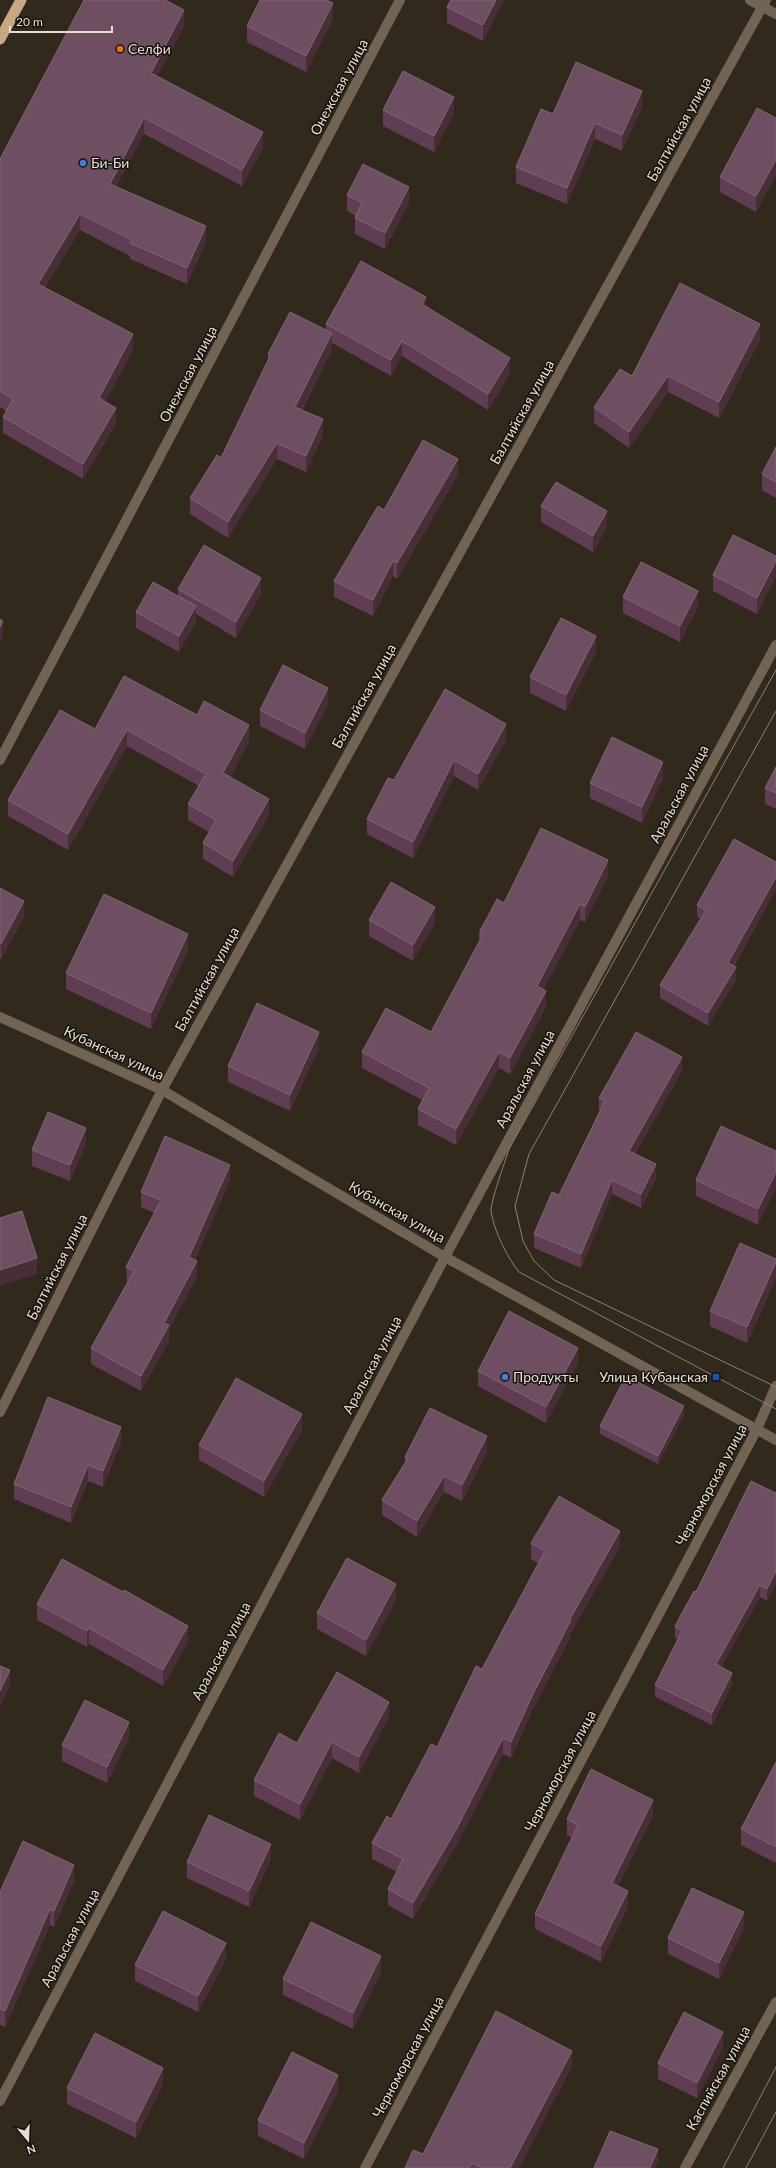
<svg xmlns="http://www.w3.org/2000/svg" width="776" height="2168" font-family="Lato,sans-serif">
  <rect width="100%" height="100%" fill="#31291b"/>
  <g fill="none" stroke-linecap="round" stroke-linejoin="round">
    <path stroke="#716454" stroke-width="10" d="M750,0L776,14
      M0,760L400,0
      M0,1017L162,1090L445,1257L776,1440
      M0,1412L162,1090L766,0
      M0,2101L445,1257L776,645
      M365,2168L756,1431L776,1386
      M685,2168L776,2002"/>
    <path stroke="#c6a884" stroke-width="11" d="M0,39L21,0"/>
    <path stroke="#898277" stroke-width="1" d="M776,670L509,1149C506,1159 490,1203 491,1211C494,1231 507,1257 519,1272L776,1409
      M776,711L529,1154L515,1206L523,1241L534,1261L554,1280L776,1387
      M723,2168L776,2067
      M746,2168L776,2112"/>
  </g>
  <path fill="#603d53" d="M451,0H504L483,41L447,23V7Z
    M333,19L306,72L247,42V26Z
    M184,26L157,77L263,148L242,186L144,134L116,186L206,242L187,284L130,259V256L80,230L45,287L133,350L105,402L116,424L83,479L3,433V417L6,411L0,407V159Z
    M642,107L622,151L595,139L567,204L516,183V167L553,114Z
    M383,110L454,113L434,152L383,126Z
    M776,118L756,212L720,192V177Z
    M347,195L409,203L385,249L355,234V218L356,216L347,211Z
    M426,306L510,374L488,410L402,356L391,376L332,343V349L302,410L323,435L306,472L277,459L228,538L190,514V498L221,458L268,360V354L326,330V324Z
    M760,340L719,418L668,392L629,448L594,423V407L632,376Z
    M776,447V498L762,490V474Z
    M458,475L397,579L393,576L373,616L334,597V581L384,510Z
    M541,506L607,527L593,552L541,522Z
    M776,556V576L757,614L713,591V575Z
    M178,589L261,594L236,638L196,614V622L179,652L136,628V612L178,597Z
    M623,597L698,607L680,642L623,613Z
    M596,652L566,711L530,693V677Z
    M328,704L305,749L260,726V710Z
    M197,715L249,741L230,777L269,815L233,877L203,859V843L209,832L188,820V804L199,786L127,746L68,850L8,816V800L95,729Z
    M506,740L478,790L454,776L413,858L367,834V819L394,780Z
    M776,767V809L765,804V788Z
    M663,778L642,823L590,798V783Z
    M608,876L585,922L580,920L543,990L546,1007L510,1074L499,1068L456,1145L418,1125V1109L422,1100L362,1068V1052L431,1032L504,903Z
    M0,888L24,917L1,959H0Z
    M776,889L734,966L736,980L708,1026L660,998V985L701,919L697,917V905Z
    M369,920L435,923L413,961L369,936Z
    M188,950L151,1029L66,989V973Z
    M319,1048L290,1111L228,1082V1066Z
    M682,1071L635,1154L656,1178L641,1208L612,1194L581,1268L534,1248V1234L559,1195L599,1112V1098Z
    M86,1144L70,1181L32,1166V1150Z
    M776,1151L758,1225L696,1196V1180Z
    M230,1180L195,1260L197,1277L169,1329V1341L141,1391L91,1364V1348L127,1283L126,1267L154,1213L141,1207V1192Z
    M776,1259V1278L747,1343L710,1326V1311Z
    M578,1363L546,1423L478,1386V1371Z
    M684,1415L658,1464L600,1434V1426Z
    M302,1430L264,1497L199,1460V1445Z
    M121,1443L103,1487L88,1481L71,1523L14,1499V1484Z
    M487,1452L462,1501L444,1492L417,1537L382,1515V1500L405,1463V1457Z
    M776,1493V1583L767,1601L760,1597L721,1667L732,1684L712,1725L655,1697V1685L678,1640L675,1638V1626L696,1592Z
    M531,1543L620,1547L571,1632V1636L533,1709L511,1758L503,1754L457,1844L413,1919L388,1905V1889L397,1872L372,1859V1843L391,1819L437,1747L482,1669L538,1563L531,1559Z
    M396,1600L366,1656L317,1629V1613Z
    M37,1604L188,1642L163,1686L89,1644L87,1647L37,1620Z
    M389,1717L359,1773L332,1758L300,1820L254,1796V1780L297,1743Z
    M129,1738L107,1783L62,1761V1745Z
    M776,1762V1863L741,1845V1829Z
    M653,1816L618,1886L628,1907L601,1962L535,1929V1914L572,1838L567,1835V1819Z
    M271,1859L249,1907L187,1878V1862Z
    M74,1881L54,1927L50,1925L5,2027L0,2025V1892Z
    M744,1928L719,1979L668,1954V1938Z
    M226,1959L198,2012L135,1981V1965Z
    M381,1972L353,2029L283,1995V1979Z
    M723,2048L697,2098L658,2079V2063Z
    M572,2066L519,2168H405L423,2154Z
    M163,2084L136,2138L67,2104V2088Z
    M338,2091L304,2159L258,2136V2120Z"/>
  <path fill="#472e37" d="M496,0H504L483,41V25Z
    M333,3V19L306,72V56Z
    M184,10V26L151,89V73Z
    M642,91V107L622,151V135Z
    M454,97V113L434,152V136Z
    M144,118V134L110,199V184Z
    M595,123V139L567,204V188Z
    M263,132V148L242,186V170Z
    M776,160V176L756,212V196Z
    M409,187V203L385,249V233Z
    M80,214V230L38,299V284Z
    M206,226V242L187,284V268Z
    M426,297V313L422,304Z
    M760,324V340L719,418V402Z
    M332,333V349L295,422V407Z
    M133,334V350L99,414V398Z
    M402,341V356L391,376V360Z
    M510,358V374L488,410V394Z
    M668,376V392L629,448V432Z
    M116,408V424L83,479V464Z
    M323,419V435L306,472V456Z
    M277,443V459L228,538V522Z
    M458,459V475L397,579V563Z
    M607,511V527L593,552V536Z
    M393,561V576L373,616V600Z
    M776,561V576L757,614V598Z
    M261,578V594L236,638V622Z
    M698,591V607L680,642V626Z
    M196,606V622L179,652V636Z
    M3,621V636L0,643V627Z
    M596,636V652L566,711V695Z
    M328,688V704L305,749V733Z
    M506,724V740L478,790V774Z
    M249,725V741L223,789V773Z
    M127,730V746L68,850V834Z
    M454,760V776L413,858V842Z
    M663,762V778L642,823V807Z
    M269,799V815L233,877V861Z
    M608,860V876L585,922V907Z
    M776,877V889L728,975V963Z
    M24,901V917L1,959V944Z
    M580,904V920L537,1002V986Z
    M435,907V923L413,961V945Z
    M188,934V950L151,1029V1013Z
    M736,967V980L708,1026V1013Z
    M546,991V1007L510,1074V1058Z
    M319,1032V1048L290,1111V1095Z
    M499,1052V1068L456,1145V1129Z
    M682,1057V1071L629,1164V1151Z
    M86,1128V1144L70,1181V1165Z
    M656,1164V1178L641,1208V1194Z
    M230,1165V1180L189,1273V1257Z
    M776,1172V1188L758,1225V1209Z
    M612,1180V1194L581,1268V1254Z
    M37,1258V1274L0,1286V1270Z
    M197,1261V1277L169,1329V1341L141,1391V1376L164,1323Z
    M776,1262V1278L747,1343V1327Z
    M578,1348V1363L546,1423V1407Z
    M684,1406V1415L658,1464V1456Z
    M302,1414V1430L264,1497V1481Z
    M121,1427V1443L103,1487V1471Z
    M487,1436V1452L462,1501V1485Z
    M88,1465V1481L71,1523V1507Z
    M444,1476V1492L417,1537V1521Z
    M620,1531V1547L571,1632V1636L533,1709L511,1758V1742L533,1694L570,1619Z
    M776,1571V1583L767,1601V1589Z
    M396,1584V1600L366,1656V1640Z
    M760,1585V1597L716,1676V1664Z
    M188,1626V1642L163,1686V1670Z
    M89,1628V1644L87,1647V1631Z
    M10,1670V1686L0,1707V1691Z
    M732,1673V1684L712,1725V1713Z
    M389,1702V1717L359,1773V1757Z
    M129,1722V1738L107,1783V1767Z
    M503,1738V1754L457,1844L413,1919V1903Z
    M332,1742V1758L300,1820V1804Z
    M653,1800V1816L612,1899V1883Z
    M271,1844V1859L249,1907V1891Z
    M74,1865V1881L54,1927V1911Z
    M628,1891V1907L601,1962V1946Z
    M50,1909V1925L5,2027V2011Z
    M744,1912V1928L719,1979V1963Z
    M226,1943V1959L198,2012V1996Z
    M381,1956V1972L353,2029V2013Z
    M723,2032V2048L697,2098V2083Z
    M572,2051V2066L519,2168H510Z
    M163,2068V2084L136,2138V2122Z
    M338,2075V2091L304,2159V2143Z
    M658,2149V2162L655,2168H650Z"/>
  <path fill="#6e4e61" stroke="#816573" d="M84,0H165L184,10L151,73L263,132L242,170L144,118L110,184L206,226L187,268L130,243L132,240L80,214L38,284L133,334L99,398L116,408L83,464L3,417L13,399L0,391V159Z
    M260,0H326L333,3L306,56L247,26Z
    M451,0H496L483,25L447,7Z
    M576,62L642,91L622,135L595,123L567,188L516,167L541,109L553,114Z
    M403,71L454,97L434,136L383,110Z
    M757,108L776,118V160L756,196L720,177Z
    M363,164L409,187L385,233L355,218L362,203L347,195Z
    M361,261L426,297L422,304L510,358L488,394L402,341L391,360L326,324Z
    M680,283L760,324L719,402L668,376L629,432L594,407L620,369L632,376Z
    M290,312L332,333L295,407L323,419L306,456L277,443L228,522L190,498L217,455L221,458L270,356L268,354Z
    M423,440L458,459L397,563L393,561L373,600L334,581L378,506L384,510Z
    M776,447V482L762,474Z
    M556,482L607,511L593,536L541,506Z
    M733,535L776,556V561L757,598L713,575Z
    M204,545L261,578L236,622L178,589Z
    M641,562L698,591L680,626L623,597Z
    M153,582L196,606L179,636L136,612Z
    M561,618L596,636L566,695L530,677Z
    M0,619L3,621L0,627Z
    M283,665L328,688L305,733L260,710Z
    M124,676L197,715L204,701L249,725L223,773L269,799L233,861L203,843L216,820L188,804L206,774L127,730L68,834L8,800L60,710L95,729Z
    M445,689L506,724L478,774L454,760L413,842L367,819L388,778L394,780Z
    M612,737L663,762L642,807L590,783Z
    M776,767V793L765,788Z
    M541,828L608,860L585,907L580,904L537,986L546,991L510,1058L499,1052L456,1129L418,1109L429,1088L362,1052L386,1008L431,1032L480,940V931L497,899L504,903Z
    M734,839L776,862V877L728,963L736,967L708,1013L660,985L706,910L697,905Z
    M391,882L435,907L413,945L369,920Z
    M0,888L24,901L1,944L0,943Z
    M104,894L188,934L151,1013L66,973Z
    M257,1003L319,1032L290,1095L228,1066Z
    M636,1032L682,1057L629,1151L656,1164L641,1194L612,1180L581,1254L534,1234L552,1192L559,1195L605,1101L599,1098Z
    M48,1112L86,1128L70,1165L32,1150Z
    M721,1126L776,1151V1172L758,1209L696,1180Z
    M165,1136L230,1165L189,1257L197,1261L164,1323L169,1325L141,1376L91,1348L134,1271L126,1267L161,1200L141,1192Z
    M22,1211L37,1258L0,1270V1218Z
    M740,1243L776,1259V1262L747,1327L710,1311Z
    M509,1311L578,1348L546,1407L478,1371Z
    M626,1376L684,1406L658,1456L600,1426Z
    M236,1378L302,1414L264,1481L199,1445Z
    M48,1397L121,1427L103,1471L88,1465L71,1507L14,1484Z
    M430,1408L487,1436L462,1485L444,1476L417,1521L382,1500L408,1458L405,1457Z
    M751,1481L776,1493V1571L767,1589L760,1585L716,1664L732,1673L712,1713L655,1685L682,1631L675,1626L694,1591L696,1592Z
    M559,1496L620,1531L570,1619L571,1620L533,1694L511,1742L503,1738L457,1828L413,1903L388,1889L403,1859L372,1843L387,1816L391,1819L431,1744L437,1747L476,1666L482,1669L545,1551L531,1543Z
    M347,1558L396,1584L366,1640L317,1613Z
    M62,1559L123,1592L124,1590L188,1626L163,1670L89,1628L87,1631L37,1604Z
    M0,1666L10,1670L0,1691Z
    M337,1672L389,1702L359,1757L332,1742L300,1804L254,1780L279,1733L297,1743Z
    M85,1700L129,1722L107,1767L62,1745Z
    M776,1762V1847L741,1829Z
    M591,1769L653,1800L612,1883L628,1891L601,1946L535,1914L578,1825L567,1819Z
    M209,1815L271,1844L249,1891L187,1862Z
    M23,1841L74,1865L54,1911L50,1909L5,2011L0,2009V1892Z
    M692,1888L744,1912L719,1963L668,1938Z
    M163,1911L226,1943L198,1996L135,1965Z
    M311,1922L381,1956L353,2013L283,1979Z
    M496,2011L572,2051L510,2168H482L472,2163L469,2168H405L413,2150L423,2154Z
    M684,2012L723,2032L697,2083L658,2063Z
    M95,2033L163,2068L136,2122L67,2088Z
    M292,2052L338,2075L304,2143L258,2120Z
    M610,2131L658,2149L650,2168H594Z"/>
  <circle fill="#e8710a" stroke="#16120c" stroke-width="1.5" cx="120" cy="49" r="4"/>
  <g fill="#3f7fe0" stroke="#16120c" stroke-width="1.5">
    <circle cx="83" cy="163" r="4"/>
    <circle cx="505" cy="1377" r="4"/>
  </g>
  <rect fill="#1a4fb4" stroke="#16120c" stroke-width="1.5" x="712" y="1373" width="8" height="8" rx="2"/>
  <g text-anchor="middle" stroke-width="3" stroke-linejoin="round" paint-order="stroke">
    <g font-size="14" fill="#e4ded5" stroke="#16120c" text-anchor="start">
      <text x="128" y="54">Селфи</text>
      <text x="91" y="168">Би-Би</text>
      <text x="513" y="1382">Продукты</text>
      <text x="708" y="1382" text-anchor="end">Улица Кубанская</text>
    </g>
    <g font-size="14" fill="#e4ded5" stroke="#16120c">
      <text transform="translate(339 87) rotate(-62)" y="5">Онежская улица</text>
      <text transform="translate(679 129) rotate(-61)" y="5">Балтийская улица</text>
      <text transform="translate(188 374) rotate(-62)" y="5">Онежская улица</text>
      <text transform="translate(522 412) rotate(-61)" y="5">Балтийская улица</text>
      <text transform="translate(364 696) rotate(-61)" y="5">Балтийская улица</text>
      <text transform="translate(679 794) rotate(-62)" y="5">Аральская улица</text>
      <text transform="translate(207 979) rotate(-61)" y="5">Балтийская улица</text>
      <text transform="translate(114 1053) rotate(25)" y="5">Кубанская улица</text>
      <text transform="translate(525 1079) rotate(-62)" y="5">Аральская улица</text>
      <text transform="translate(397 1212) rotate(30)" y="5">Кубанская улица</text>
      <text transform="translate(57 1267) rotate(-63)" y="5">Балтийская улица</text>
      <text transform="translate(372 1365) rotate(-62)" y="5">Аральская улица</text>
      <text transform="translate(711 1485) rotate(-62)" y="5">Черноморская улица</text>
      <text transform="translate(221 1651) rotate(-62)" y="5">Аральская улица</text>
      <text transform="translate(560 1771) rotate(-62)" y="5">Черноморская улица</text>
      <text transform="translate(70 1938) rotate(-62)" y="5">Аральская улица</text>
      <text transform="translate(408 2057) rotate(-62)" y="5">Черноморская улица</text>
      <text transform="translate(718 2078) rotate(-61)" y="5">Каспийская улица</text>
    </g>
  </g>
  <g transform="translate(28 2140) rotate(161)" stroke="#16120c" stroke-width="3" paint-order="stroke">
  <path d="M0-3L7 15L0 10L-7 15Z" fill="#e4ded5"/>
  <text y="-6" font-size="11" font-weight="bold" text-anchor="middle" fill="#e4ded5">N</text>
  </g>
  <path d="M10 26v6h102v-6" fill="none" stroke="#e4ded5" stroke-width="2"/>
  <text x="16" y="26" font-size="12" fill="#e4ded5" stroke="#16120c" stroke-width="3" paint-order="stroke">20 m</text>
</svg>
